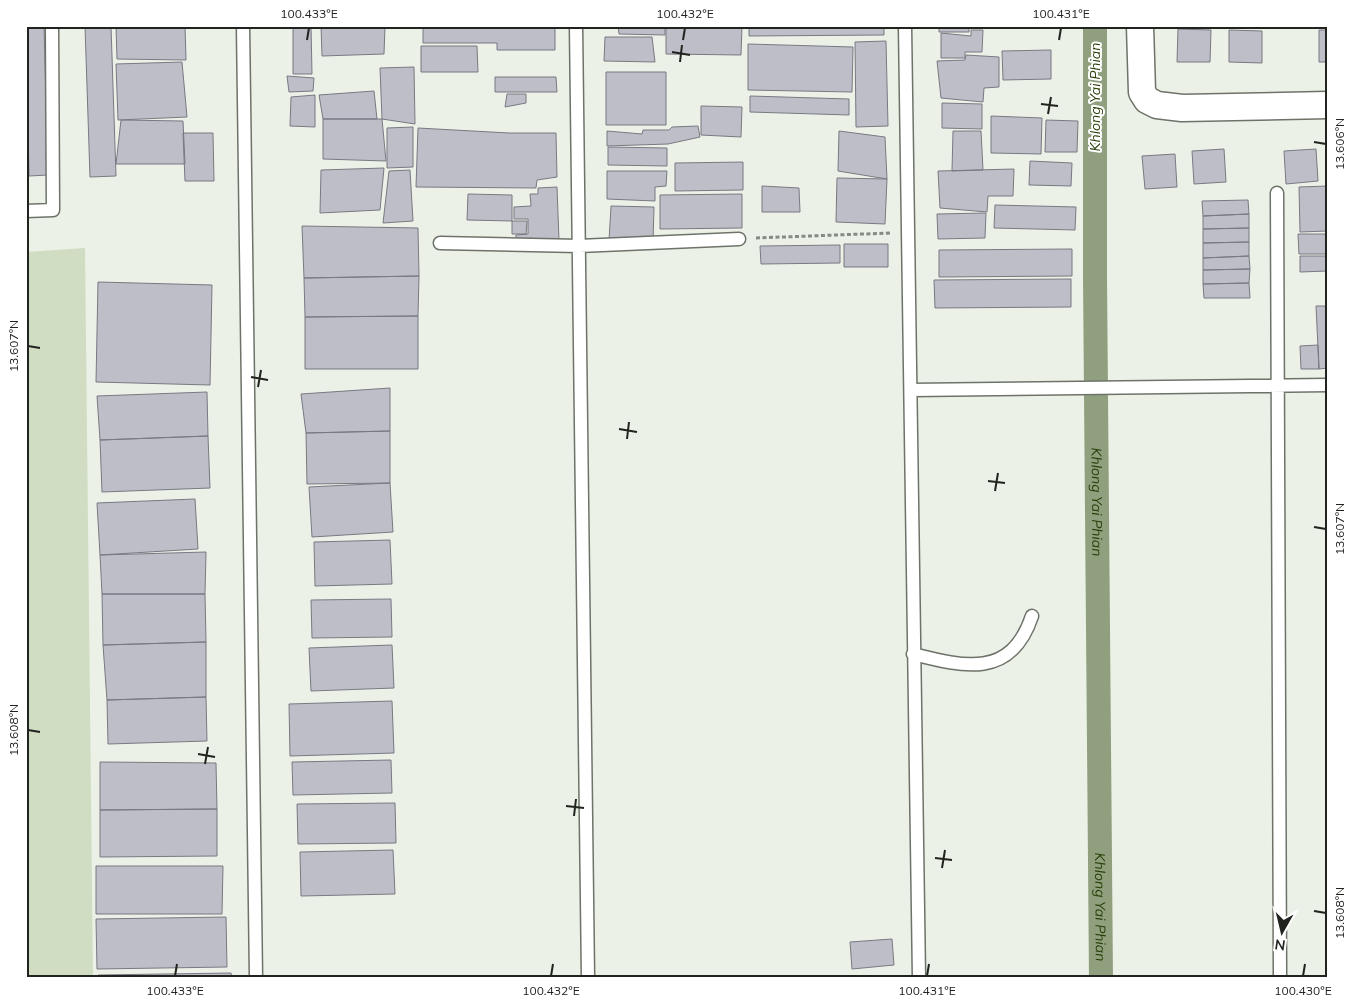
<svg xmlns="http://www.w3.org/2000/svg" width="1354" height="1004" font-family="Mulish,sans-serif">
  <rect width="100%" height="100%" fill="#ebf1e6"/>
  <path fill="#d0ddc3" d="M85,248L93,978H26V252Z"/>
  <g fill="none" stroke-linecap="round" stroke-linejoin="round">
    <path stroke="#90a07e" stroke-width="24" id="s1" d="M1095,26V278L1101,978"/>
  </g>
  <path fill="#bebec9" stroke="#797983" d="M26,26H44L48,175L29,176Z
    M85,26H111L116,176L90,177Z
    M116,26H185L186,60L117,59Z
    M293,26H311L312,74H293Z
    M321,26H385L384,54L322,56Z
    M423,26H555V50H497V43H423Z
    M618,26H665V35L619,34Z
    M666,26H742L741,55L666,54Z
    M749,26H884V35L749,36Z
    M939,26H969V32H939Z
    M1178,29L1211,30L1210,62H1177Z
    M971,30H983L982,52H965V58H941V33L971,36Z
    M1229,30L1262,31V63L1229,62Z
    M1319,30H1328V62H1319Z
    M605,37H652L655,62L604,61Z
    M886,41L888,126L856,127L855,42Z
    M748,44L853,47L852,92L748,90Z
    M421,46H477L478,72H421Z
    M1051,50V79L1003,80L1002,51Z
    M966,55L999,57V87L984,88L983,102L941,98L937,61L965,60Z
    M182,62L187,117L118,120L116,64Z
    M414,67L415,124L382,119L380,68Z
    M606,72H666V125H606Z
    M287,76L314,78L313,91L289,92Z
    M495,77H556L557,92H495Z
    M374,91L377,119H323L319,95Z
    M507,94H526V103L505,107Z
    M315,95V127L290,126L291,97Z
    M750,96L849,99V115L750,112Z
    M942,103L982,104V129L942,128Z
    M701,106L742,107L741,137L701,135Z
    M991,116L1042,118L1041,154L991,153Z
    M323,119H382L386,161L323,159Z
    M121,120L183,121L185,164H116Z
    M1046,120L1078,121L1077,152H1045Z
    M698,126L700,137L668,144L607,146V131L642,134L643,130H669L672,127Z
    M413,127V167L387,168V128Z
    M418,128L509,133H556L557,177L537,180L536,188L416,187Z
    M839,131L885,137L887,179L838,171Z
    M953,131H981L983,170L952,171Z
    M183,133H213L214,181H185Z
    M608,147L667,148V166L608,165Z
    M1224,149L1226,182L1194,184L1192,151Z
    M1316,149L1318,181L1286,184L1284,151Z
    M1175,154L1177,187L1145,189L1142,156Z
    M1030,161L1072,163L1071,186L1029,185Z
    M743,162V190L675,191V163Z
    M384,168L380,210L320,213L321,170Z
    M1014,169L1013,196H988L987,212L940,208L938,171Z
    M410,170L413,221L383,223L389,171Z
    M607,171H667L666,186L655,187V201L607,199Z
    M837,178L887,179L885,224L836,222Z
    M762,186L799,188L800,212H762Z
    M1328,186V231L1300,232L1299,187Z
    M557,187L559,240H516V235L528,234V219H514V207L531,206L530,194H538V188Z
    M468,194L512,195V221L467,220Z
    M742,194V228L660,229V195Z
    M1248,200L1249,214L1203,216L1202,201Z
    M995,205L1076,207L1075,230L994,228Z
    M611,206L654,207L653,242L609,241Z
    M986,213L985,238L938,239L937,214Z
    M1249,214V228L1203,229V216Z
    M512,221H527L526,234H512Z
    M302,226L418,228L419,276L304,278Z
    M1249,228V242L1203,243V229Z
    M1298,234H1328V254H1299Z
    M1249,242V256L1203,258V243Z
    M844,244H888V267H844Z
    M840,245V263L761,264L760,246Z
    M1072,249V276L939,277V250Z
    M1249,256L1250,269L1203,270V258Z
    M1300,256H1328V271L1300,272Z
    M1250,269L1249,283L1203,284V270Z
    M419,276L418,316L305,317L304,278Z
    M1071,279V307L935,308L934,280Z
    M98,282L212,285L210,385L96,382Z
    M1249,283L1250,298H1204L1203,284Z
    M1316,306H1328V368L1319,369Z
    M418,316V369H305V317Z
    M1318,345L1319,369H1301L1300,346Z
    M390,388V431L306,433L301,394Z
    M207,392L208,436L100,440L97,396Z
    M390,431V483L307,484L306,433Z
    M208,436L210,488L102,492L100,440Z
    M390,483L393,532L312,537L309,487Z
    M195,499L198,549L100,555L97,503Z
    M390,540L392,584L315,586L314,542Z
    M206,552L205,594H102L100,555Z
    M102,594H205L206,642L103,645Z
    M391,599L392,637L312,638L311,600Z
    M206,642V697L107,700L103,645Z
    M392,645L394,688L311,691L309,648Z
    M206,697L207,741L108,744L107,700Z
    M392,701L394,753L290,756L289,704Z
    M391,760L392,793L293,795L292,762Z
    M100,762L216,763L217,809L100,810Z
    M395,803L396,843L298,844L297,804Z
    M217,809V856L100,857V810Z
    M393,850L395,894L301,896L300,852Z
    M96,866H223L222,914H96Z
    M226,917L227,967L97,969L96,919Z
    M892,939L894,965L852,969L850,942Z
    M231,973L232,978H99L98,975Z"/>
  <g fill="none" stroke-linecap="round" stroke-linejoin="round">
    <g stroke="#6e736a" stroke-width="15">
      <path id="service" d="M243,26L256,978
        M576,26L588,978
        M905,26L919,978
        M1277,193L1280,978
        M26,211L53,210L52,26
        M440,243L579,246L739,239
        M911,390L1328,385
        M913,654C964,667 1011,679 1032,616"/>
    </g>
    <g stroke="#6e736a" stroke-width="29">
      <path id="minor" d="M1140,26L1142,92L1147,100L1157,105L1182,108L1328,105"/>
    </g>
    <path stroke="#868a83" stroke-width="3" stroke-dasharray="4 2.5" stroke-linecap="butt" d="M756,238L890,233"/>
    <use href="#service" stroke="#fff" stroke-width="12"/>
    <use href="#minor" stroke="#fff" stroke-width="26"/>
  </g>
  <path fill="none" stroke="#21231f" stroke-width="2" d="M307,40L309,28M683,40L685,28M1059,40L1061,28M672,52L690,55M680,62L682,45M1041,104L1058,106M1048,114L1051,97M1314,142L1326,144M28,346L40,348M251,377L268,380M258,387L261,370M619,429L637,432M627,439L629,422M988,481L1005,483M995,491L998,473M1314,527L1326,529M28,730L40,732M198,754L215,757M205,764L208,747M566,806L584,808M574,816L576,799M935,858L952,860M942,868L945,850M1314,911L1326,913M175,976L177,964M551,976L553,964M927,976L929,964M1303,976L1305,964"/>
  <g text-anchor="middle" stroke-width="4" stroke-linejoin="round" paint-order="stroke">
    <g font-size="14" font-style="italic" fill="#2a3f08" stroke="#fff">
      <text transform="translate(1095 97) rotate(-90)" y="5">Khlong Yai Phian</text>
      <text dy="5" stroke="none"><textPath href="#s1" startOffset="476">Khlong Yai Phian</textPath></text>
      <text dy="5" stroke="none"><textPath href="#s1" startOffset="881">Khlong Yai Phian</textPath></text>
    </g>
  </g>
  <rect width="1354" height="1004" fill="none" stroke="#ffffff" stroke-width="55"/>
  <g transform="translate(1282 932) rotate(188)" stroke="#ffffff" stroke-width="4" paint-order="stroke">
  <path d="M0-4L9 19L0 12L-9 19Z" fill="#21231f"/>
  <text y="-8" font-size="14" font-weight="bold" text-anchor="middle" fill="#21231f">N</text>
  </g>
  <rect x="28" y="28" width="1298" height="948" fill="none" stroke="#21231f" stroke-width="2"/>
  <g font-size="12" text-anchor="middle" fill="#21231f">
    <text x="309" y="18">100.433°E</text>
    <text x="685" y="18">100.432°E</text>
    <text x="1061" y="18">100.431°E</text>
    <text transform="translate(1340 144) rotate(-90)" y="4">13.606°N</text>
    <text transform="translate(14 346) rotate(-90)" y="4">13.607°N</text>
    <text transform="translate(1340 529) rotate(-90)" y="4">13.607°N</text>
    <text transform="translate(14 730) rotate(-90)" y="4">13.608°N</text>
    <text transform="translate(1340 913) rotate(-90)" y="4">13.608°N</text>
    <text x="175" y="995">100.433°E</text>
    <text x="551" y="995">100.432°E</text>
    <text x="927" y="995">100.431°E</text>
    <text x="1303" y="995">100.430°E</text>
  </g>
</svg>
